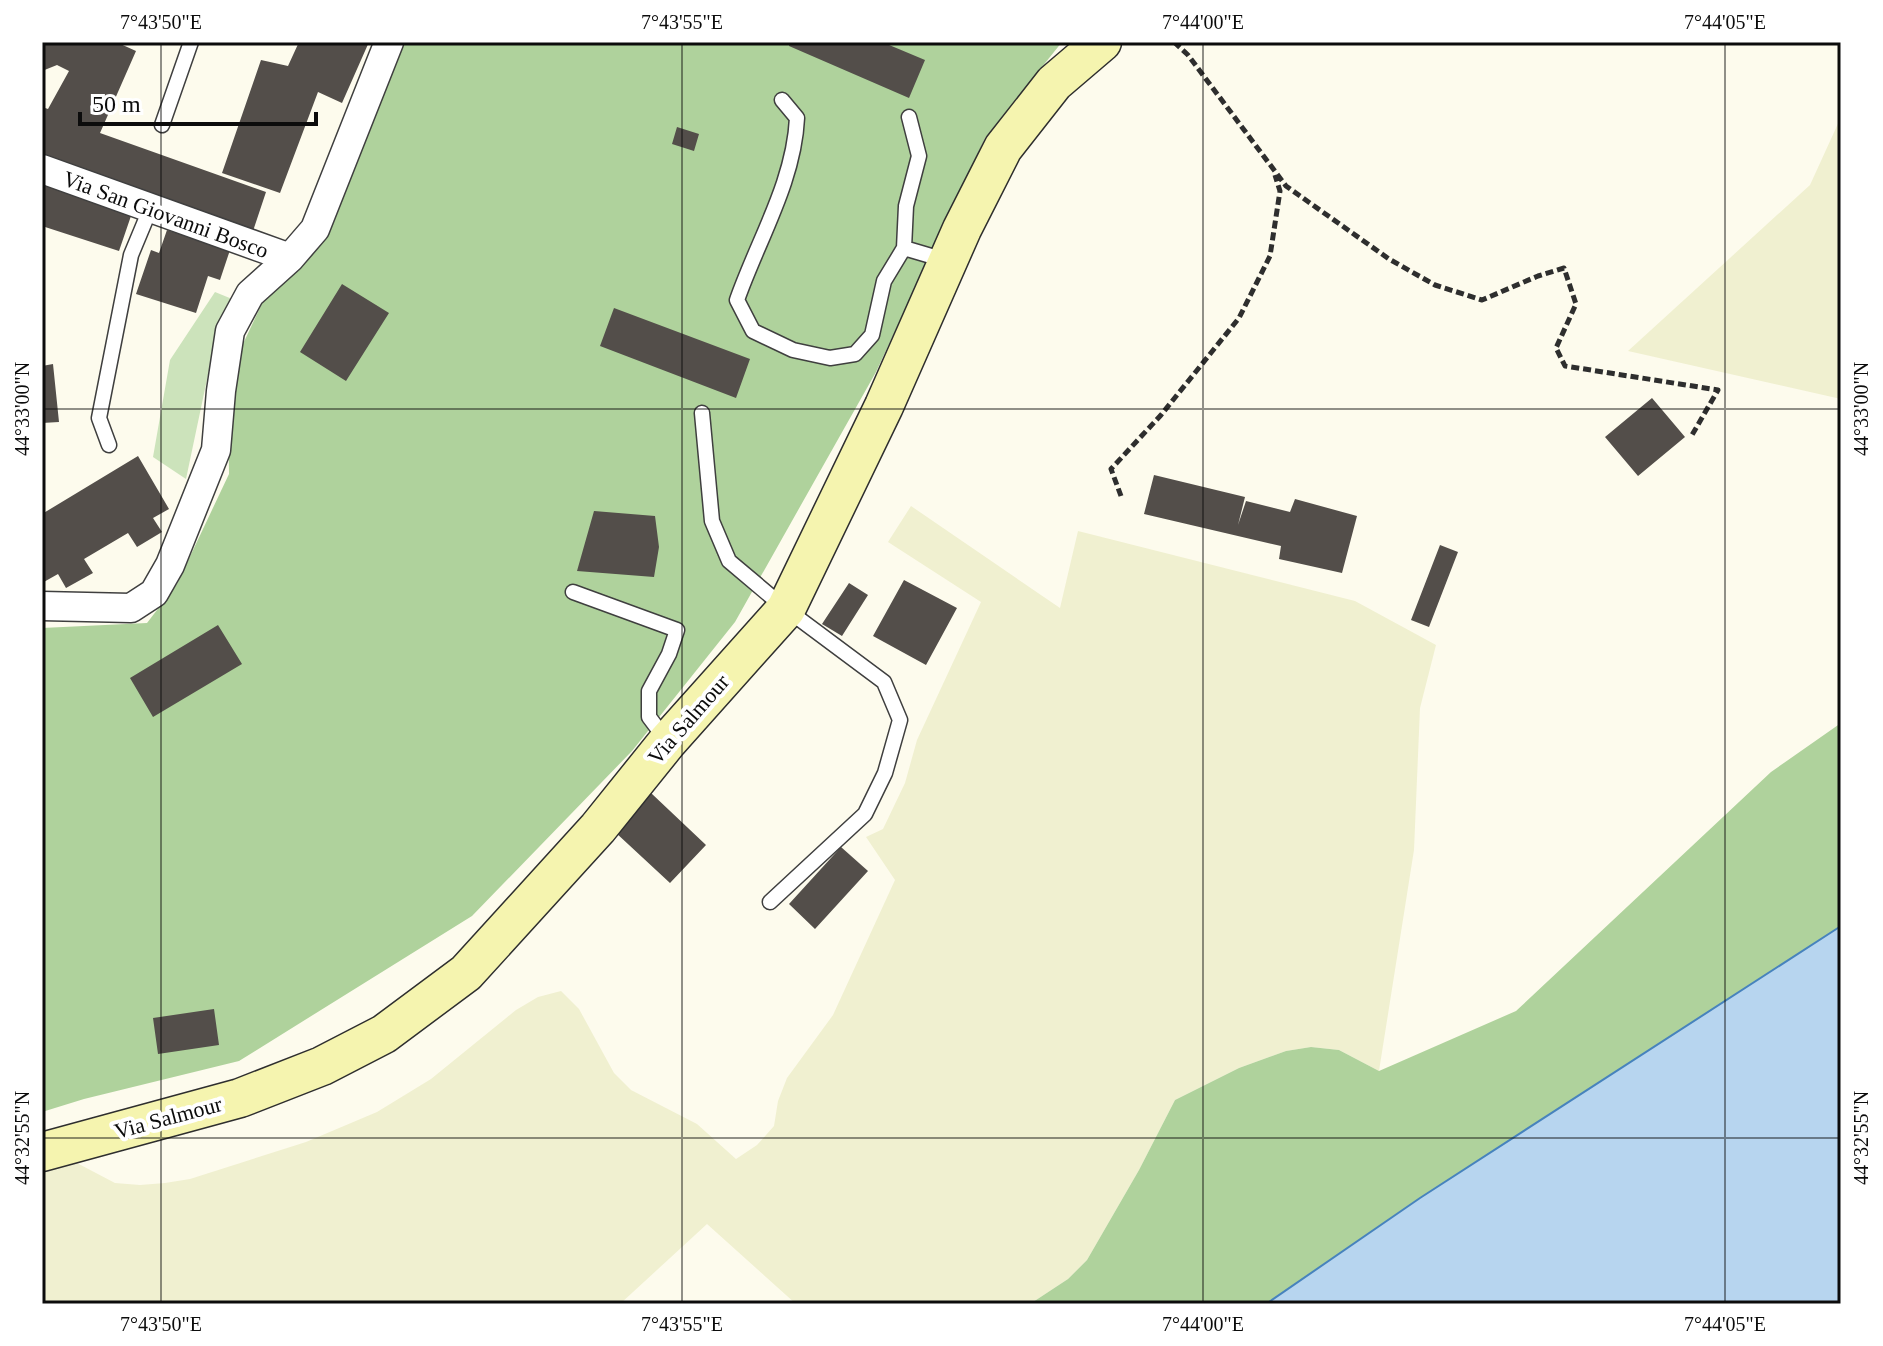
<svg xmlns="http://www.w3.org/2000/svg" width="1883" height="1346" font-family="'Times New Roman',serif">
  <rect width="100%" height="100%" fill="#fdfbed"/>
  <path fill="#f0f0d0" d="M1841,117V399L1628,351L1810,185Z
    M911,506L1060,608L1078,531L1355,601L1436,645L1420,708L1414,850L1379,1071L1339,1050L1311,1047L1286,1051L1239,1068L1175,1100L1139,1170L1087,1260L1068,1279L1030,1304H796L707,1224L620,1304H42V1172L75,1162L115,1183L140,1185L165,1183L190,1179L306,1142L377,1112L431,1079L516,1010L538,997L561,991L579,1009L614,1073L631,1090L697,1124L736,1159L757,1145L774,1126L778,1101L787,1078L833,1015L895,880L866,837L883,829L905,783L917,740L981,602L888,542Z"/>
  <path fill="#cce3bb" d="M215,292L237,301L210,365L186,479L153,457L170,360Z"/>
  <path fill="#afd29c" d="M405,42H1062L985,138L876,372L735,622L632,751L472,916L239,1061L84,1099L42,1112V628L147,623L177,584L229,474L228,397L234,363L267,293L349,174Z
    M1841,723V926L1420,1198L1266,1304H1030L1068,1279L1087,1260L1139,1170L1175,1100L1239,1068L1286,1051L1311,1047L1339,1050L1379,1071L1516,1011L1771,772Z"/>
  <path fill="#b7d5ef" stroke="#4783bd" stroke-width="2" d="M1841,926V1304H1266L1420,1198Z"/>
  <path fill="#534e4a" d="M42,42H116L136,51L100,133L266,192L253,231L42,157V107L48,109L69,71L57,65L42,71Z
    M299,42H369L342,103L318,92L280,193L222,173L261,60L288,66Z
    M790,42H882L925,60L909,98L789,46Z
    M677,127L699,134L694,151L672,144Z
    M42,184L132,213L119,251L42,226Z
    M167,230L230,250L220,280L208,276L196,313L136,294L151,250L159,253Z
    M342,284L389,313L346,381L300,352Z
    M614,308L750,359L736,398L600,346Z
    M53,364L59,422L42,423V366Z
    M1652,398L1685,437L1638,476L1605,437Z
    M138,456L169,509L153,518L162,532L137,547L128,533L84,559L93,573L66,588L58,574L42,583V514Z
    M1154,475L1245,497L1238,525L1246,501L1290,512L1295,499L1357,516L1342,573L1279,559L1281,546L1144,514Z
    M594,511L655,516L659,547L654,577L577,571Z
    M1440,545L1458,552L1429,627L1411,620Z
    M904,580L957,608L926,665L873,636Z
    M849,583L868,595L842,636L822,624Z
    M218,625L242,664L153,717L130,678Z
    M651,793L706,845L670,883L615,832Z
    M841,847L868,871L815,929L789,904Z
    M214,1009L219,1045L158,1054L153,1018Z"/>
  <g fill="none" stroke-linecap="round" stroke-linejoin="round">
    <g stroke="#3f3f3f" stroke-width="17">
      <path id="lane" d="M782,100L797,118C794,182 758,240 737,300L753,331L793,350L830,358L855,354L872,335L884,281L904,248L948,261
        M162,125L191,42
        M904,248L906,206L919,156L909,117
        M702,413L712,521L729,561L786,609L884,682L900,720L885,773L865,814L770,902
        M109,445L99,418L131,255L151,207
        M573,592L677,630L669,654L649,691V717L667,741"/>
    </g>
    <g stroke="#3f3f3f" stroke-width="31">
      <path id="street" d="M42,169L290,258
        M42,606L131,608L154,593L170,565L216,450L221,391L230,331L250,294L290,258L315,229L389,42"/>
    </g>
    <g stroke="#2e2e2e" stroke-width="41">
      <path id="secondary" d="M42,1152L240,1098L322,1066L384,1034L466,973L598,828L668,741L786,609L884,406L962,229L1003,148L1054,83L1102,42"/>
    </g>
    <path stroke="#2e2e2e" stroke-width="5" stroke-dasharray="8 4" stroke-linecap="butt" d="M1174,42L1188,55L1286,186L1389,259L1435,285L1482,300L1538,276L1564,268L1576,304L1556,348L1565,366L1718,390L1692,435
      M1121,496L1111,469L1161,415L1239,318L1270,256L1280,191L1275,175"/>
    <use href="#lane" stroke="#fff" stroke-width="14"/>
    <use href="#street" stroke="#fff" stroke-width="28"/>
    <use href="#secondary" stroke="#f5f4af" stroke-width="38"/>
  </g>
  <path fill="none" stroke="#0c0c0c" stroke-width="2" stroke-opacity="0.45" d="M161,42V1304M682,42V1304M1203,42V1304M1725,42V1304M42,409H1841M42,1138H1841"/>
  <g text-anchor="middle" stroke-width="8" stroke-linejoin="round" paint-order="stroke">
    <g font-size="22" fill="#0c0c0c" stroke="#fff">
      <text transform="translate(166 214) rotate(20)" y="8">Via San Giovanni Bosco</text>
      <text transform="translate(688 719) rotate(-49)" y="8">Via Salmour</text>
      <text transform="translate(168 1117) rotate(-15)" y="8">Via Salmour</text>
    </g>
  </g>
  <rect width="1883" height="1346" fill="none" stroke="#ffffff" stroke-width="88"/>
  <path d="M80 112v12h236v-12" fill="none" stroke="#0c0c0c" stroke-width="4"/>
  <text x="92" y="112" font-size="24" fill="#0c0c0c" stroke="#ffffff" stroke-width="6" paint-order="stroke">50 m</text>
  <rect x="44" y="44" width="1795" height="1258" fill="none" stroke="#0c0c0c" stroke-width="3"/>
  <g font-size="20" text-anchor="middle" fill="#0c0c0c">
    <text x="161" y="29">7°43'50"E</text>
    <text x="682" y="29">7°43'55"E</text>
    <text x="1203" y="29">7°44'00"E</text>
    <text x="1725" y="29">7°44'05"E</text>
    <text transform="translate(22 409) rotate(-90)" y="7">44°33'00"N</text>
    <text transform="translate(1861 409) rotate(-90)" y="7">44°33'00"N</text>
    <text transform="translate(22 1138) rotate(-90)" y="7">44°32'55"N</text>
    <text transform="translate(1861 1138) rotate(-90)" y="7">44°32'55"N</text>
    <text x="161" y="1331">7°43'50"E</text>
    <text x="682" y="1331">7°43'55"E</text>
    <text x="1203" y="1331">7°44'00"E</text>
    <text x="1725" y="1331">7°44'05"E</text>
  </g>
</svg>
